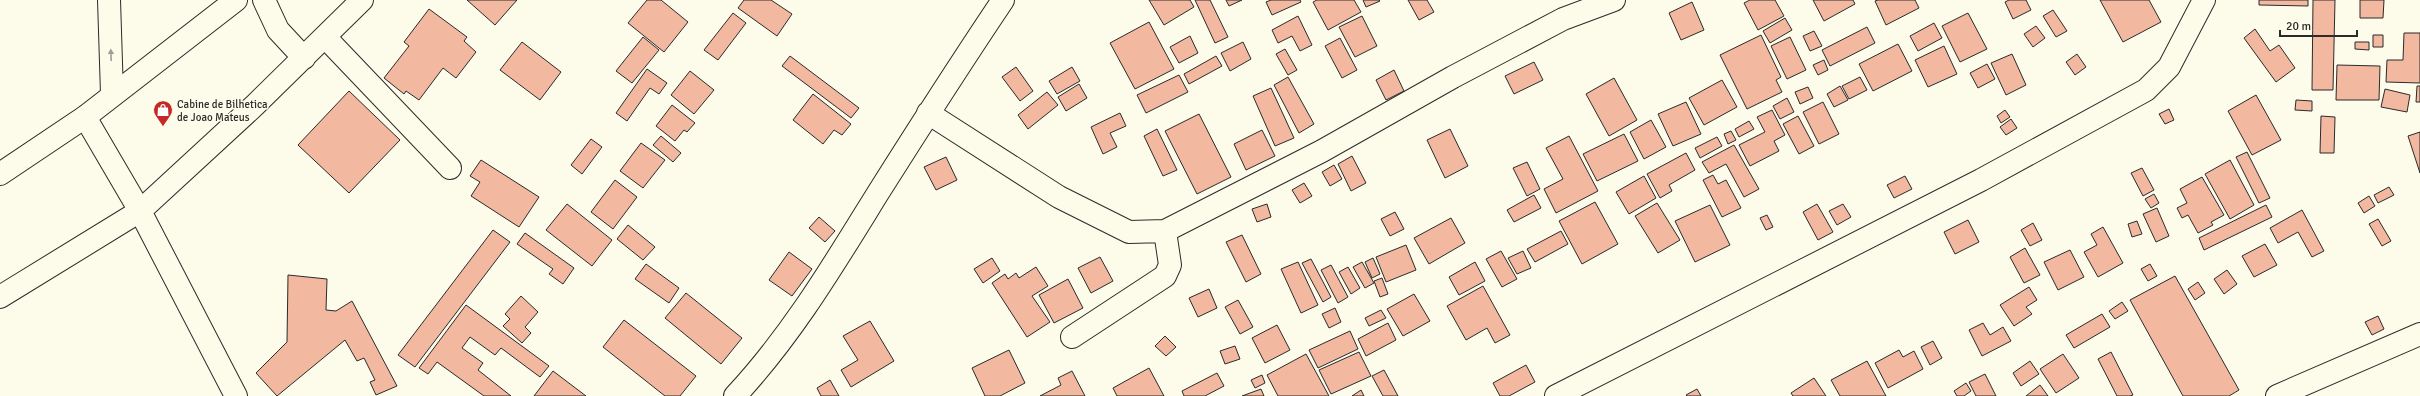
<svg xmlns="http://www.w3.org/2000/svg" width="2420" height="396" font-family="Signika,sans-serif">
  <rect width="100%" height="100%" fill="#fdfbea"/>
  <path fill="#f2b8a0" stroke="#2b2b2b" d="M467,0H517L495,25Z
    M647,0H661L688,22L664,52L628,23Z
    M744,0H771L792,14L777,36L738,8Z
    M1149,0H1190L1194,7L1164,25Z
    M1195,0H1210L1228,37L1215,43Z
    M1226,0H1242L1229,6Z
    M1271,0H1300L1301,2L1272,15L1266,2Z
    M1317,0H1354L1361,12L1328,30L1313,2Z
    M1363,0H1379L1380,1L1366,7Z
    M1408,0H1427L1434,12L1419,20Z
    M1750,0H1775L1784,16L1758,30L1744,3Z
    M1813,0H1853L1855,4L1824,21Z
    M1878,0H1915L1919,8L1886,25L1875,1Z
    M2009,0H2026L2031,10L2013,19L2005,2Z
    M2100,0H2149L2161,22L2123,42Z
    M2259,0H2308V6L2259,5Z
    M2313,0H2335L2333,90H2312Z
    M2360,0H2384L2383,18H2360Z
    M1692,2L1704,30L1681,40L1669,13Z
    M429,9L467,37L464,41L476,52L456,78L443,68L419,100L406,91L404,94L384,78L409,46L404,42Z
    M2053,10L2067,31L2056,37L2043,16Z
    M733,13L746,23L718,60L704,50Z
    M1968,13L1987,49L1960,62L1942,26Z
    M1298,16L1312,45L1300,51L1292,36L1278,43L1272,30Z
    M1362,16L1377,46L1355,57L1339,27Z
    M1785,18L1792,30L1770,43L1763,31Z
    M1149,22L1174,69L1135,89L1110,43Z
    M1934,23L1942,38L1918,51L1910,36Z
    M2036,26L2045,38L2033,47L2024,34Z
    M1867,27L1875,43L1830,66L1822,50Z
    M2255,29L2270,51L2279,45L2295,68L2276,82L2244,38Z
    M1814,31L1822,46L1810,51L1803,36Z
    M2404,33H2420V83L2386,82L2387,60H2403Z
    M1761,35L1781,77L1776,80L1782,92L1747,109L1720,55Z
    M2373,35H2383V47H2373Z
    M1190,36L1198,53L1179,63L1170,47Z
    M643,37L659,50L632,83L616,71Z
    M1790,37L1806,70L1787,79L1771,46Z
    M1340,38L1357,70L1342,78L1325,46Z
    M522,42L561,72L540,100L500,70Z
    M1243,42L1251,59L1230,71L1221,53Z
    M2355,42H2369V50L2355,49Z
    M1898,44L1912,71L1873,91L1859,64Z
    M1944,46L1957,74L1928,87L1915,60Z
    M1285,49L1297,70L1288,75L1276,54Z
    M2012,54L2026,85L2006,95L1991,63Z
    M2077,54L2086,67L2075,75L2066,62Z
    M790,56L859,108L851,118L782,66Z
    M1216,56L1222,66L1189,84L1184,74Z
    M1824,60L1828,70L1818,75L1813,65Z
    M1534,62L1543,80L1514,94L1505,76Z
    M1987,64L1995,79L1978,88L1970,73Z
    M2337,65L2380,66L2379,100H2336Z
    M1016,67L1033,91L1020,101L1002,77Z
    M1072,67L1080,81L1057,94L1049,81Z
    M647,69L667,83L659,94L650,88L627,121L616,113Z
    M1394,70L1404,91L1386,100L1376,80Z
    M690,71L714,90L694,114L671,95Z
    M1179,75L1188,92L1146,113L1137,95Z
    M1288,77L1314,124L1299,133L1274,85Z
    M1860,77L1867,90L1849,99L1842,86Z
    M1614,78L1637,120L1609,136L1586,94Z
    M1722,80L1737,107L1704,125L1689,98Z
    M1079,84L1087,98L1066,111L1058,97Z
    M1840,86L1848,100L1834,107L1827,94Z
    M2417,86H2420V102H2416Z
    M1808,87L1813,98L1800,104L1795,92Z
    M1271,88L1294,138L1275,146L1253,96Z
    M2385,89L2410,95L2407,112L2381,107Z
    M349,91L400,140L349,193L298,145Z
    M1047,92L1058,105L1028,129L1018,115Z
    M813,94L851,124L842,135L834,130L823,144L793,120Z
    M2256,95L2281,140L2252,155L2228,111Z
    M1787,98L1794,112L1780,119L1773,106Z
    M2296,100L2312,101V111L2295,110Z
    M1686,102L1701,134L1673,146L1658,114Z
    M1823,102L1839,134L1819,144L1803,112Z
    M672,105L695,123L687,132L684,130L675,141L656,126Z
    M2169,109L2174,120L2165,124L2159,114Z
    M1772,110L1785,135L1774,141L1779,151L1750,166L1739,145L1765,132L1757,117Z
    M2005,110L2010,117L2001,123L1997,116Z
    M1120,113L1126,126L1110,133L1117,147L1103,154L1091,127Z
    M1199,114L1231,177L1197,194L1165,131Z
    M1798,116L1814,146L1799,154L1783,124Z
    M2321,116L2335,117L2334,153H2320Z
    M2011,119L2017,128L2006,135L2000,127Z
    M1651,120L1666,147L1644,159L1630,132Z
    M1749,121L1754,129L1739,137L1735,129Z
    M1157,129L1177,170L1163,176L1144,136Z
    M1450,129L1468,166L1445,178L1427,140Z
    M1262,130L1275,156L1246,170L1234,144Z
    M1731,131L1736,140L1728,144L1724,134Z
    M2420,132V173L2408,136Z
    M1624,134L1638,161L1597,181L1583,154Z
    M661,136L681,153L673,162L653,145Z
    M1569,136L1598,191L1556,213L1544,189L1563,179L1546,148Z
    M1717,137L1722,146L1700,158L1695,148Z
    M591,139L602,147L582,174L571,165Z
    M641,143L665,160L643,188L620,171Z
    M1734,145L1759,189L1744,197L1726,164L1709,173L1702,162Z
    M2247,152L2270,198L2259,203L2236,157Z
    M1686,153L1695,170L1669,185L1672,191L1660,198L1647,174Z
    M1352,156L1366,183L1351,191L1338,164Z
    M946,157L957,180L936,190L924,167Z
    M481,160L539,197L519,227L471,196L480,182L470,176Z
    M2230,160L2254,205L2230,219L2205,174Z
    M1527,162L1540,189L1527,196L1513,168Z
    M1334,165L1342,179L1330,186L1322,172Z
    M2142,168L2154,190L2143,196L2131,173Z
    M1713,175L1718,184L1726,180L1741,208L1722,217L1703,180Z
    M1644,176L1656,198L1629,214L1616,192Z
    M1905,176L1912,189L1894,198L1887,185Z
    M2202,177L2224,215L2211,222L2213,225L2198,233L2188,215L2182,218L2177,208L2187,203L2180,189Z
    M615,180L637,197L613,229L591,212Z
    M1304,183L1312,196L1300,203L1292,190Z
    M2389,187L2394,195L2378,203L2374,195Z
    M2154,194L2159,203L2151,208L2145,199Z
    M1534,195L1541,208L1514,222L1507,210Z
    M2369,196L2375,206L2364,213L2358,203Z
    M1595,202L1618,244L1582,264L1559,221Z
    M1657,203L1680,240L1658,253L1635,216Z
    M567,204L612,240L592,266L546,230Z
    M1267,204L1271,217L1257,222L1252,209Z
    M1817,204L1833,232L1818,240L1803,212Z
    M1843,204L1851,217L1837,225L1829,211Z
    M1710,205L1730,245L1695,262L1675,221Z
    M2266,205L2272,217L2204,250L2199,238Z
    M2157,208L2169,236L2156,242L2143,214Z
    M2302,210L2324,251L2312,257L2298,232L2278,243L2270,228Z
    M1395,212L1404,229L1390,236L1381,219Z
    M1767,215L1773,227L1766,230L1760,218Z
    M819,217L835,231L825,242L809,228Z
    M1451,218L1465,243L1429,264L1414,238Z
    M2378,219L2391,241L2382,246L2369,224Z
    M1968,220L1979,242L1955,254L1944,232Z
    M2137,221L2142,234L2132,237L2128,224Z
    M2033,223L2042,240L2030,246L2021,230Z
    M628,225L655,247L643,260L617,239Z
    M2103,227L2123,263L2098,277L2084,252L2097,245L2091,234Z
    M493,230L510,242L415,367L398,355Z
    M1561,231L1568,244L1535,262L1527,249Z
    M525,233L574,268L563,284L549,274L553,269L517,244Z
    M1242,235L1261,274L1246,282L1226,242Z
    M2265,244L2277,265L2254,277L2242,256Z
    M1406,245L1416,270L1386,282L1376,257Z
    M2025,248L2040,275L2024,283L2010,257Z
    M2070,250L2084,277L2058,290L2044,262Z
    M1501,251L1517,279L1502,287L1486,259Z
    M1523,251L1531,268L1517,274L1508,258Z
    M789,252L812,269L792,296L769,280Z
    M1100,257L1113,281L1091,293L1078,268Z
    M992,258L1000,271L983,283L974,269Z
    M1373,258L1380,274L1372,278L1365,262Z
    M1311,259L1331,297L1323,302L1302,263Z
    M1298,262L1318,305L1301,313L1281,269Z
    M1362,262L1374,283L1365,288L1353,267Z
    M1475,262L1485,281L1459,295L1449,277Z
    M646,264L679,288L669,303L635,279Z
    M2150,264L2157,276L2148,281L2141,269Z
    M1331,265L1348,297L1338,303L1321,270Z
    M1036,267L1048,286L1032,296L1050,322L1027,337L992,283L1005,274L1008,279L1016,273L1019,278Z
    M1348,267L1360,288L1351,294L1339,272Z
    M2227,270L2237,284L2224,294L2214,279Z
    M288,275L327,279L326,310L336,311L352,301L397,386L376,395L370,382L375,380L364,358L357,361L345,340L277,396L256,373L287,342Z
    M2175,276L2239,390L2229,396H2183L2130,300Z
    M1382,278L1388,294L1380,297L1374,281Z
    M1068,279L1083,308L1054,323L1039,295Z
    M2198,282L2205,293L2195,300L2188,289Z
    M1483,286L1510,335L1495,343L1487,328L1466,340L1447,306Z
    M2029,287L2037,300L2026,307L2032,314L2014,326L2000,305Z
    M1209,289L1217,308L1198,317L1189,298Z
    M686,293L742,338L721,364L665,318Z
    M1414,294L1430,321L1403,336L1387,309Z
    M521,296L538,312L525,327L531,333L522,343L503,326L510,319L505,314Z
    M1238,300L1253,327L1240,334L1225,307Z
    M2122,302L2128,311L2115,319L2109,311Z
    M466,305L549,366L540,377L501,348L495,355L470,337L462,348L483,363L478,370L511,396H484L437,362L428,374L419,368Z
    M1335,308L1341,322L1329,328L1322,314Z
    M1381,310L1386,318L1369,326L1365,318Z
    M2102,314L2110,327L2074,348L2066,335Z
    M2378,316L2384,329L2372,335L2365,322Z
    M624,320L696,376L680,396H665L603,347Z
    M870,321L894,361L851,387L841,370L858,360L843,336Z
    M1388,323L1396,340L1366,356L1358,339Z
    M1983,323L1990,335L2003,327L2011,341L1982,356L1969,330Z
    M1277,325L1290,350L1265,363L1252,338Z
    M1350,331L1358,349L1318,368L1309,350Z
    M1165,336L1176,347L1166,356L1155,346Z
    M1933,341L1942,358L1930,365L1921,347Z
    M1235,346L1240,359L1225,364L1220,351Z
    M1009,350L1025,383L1000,396H985L972,368Z
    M1899,350L1903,357L1914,351L1923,369L1888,388L1875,363Z
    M1359,352L1371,376L1331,394L1319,370Z
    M2111,352L2133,395L2130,396H2117L2098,359Z
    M1306,354L1329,396H1278L1267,375Z
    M2063,354L2079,378L2056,393L2040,369Z
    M1867,361L1886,396H1840L1831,380Z
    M2030,361L2039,374L2021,386L2013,373Z
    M1526,365L1535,382L1509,396H1500L1493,383Z
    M1149,368L1164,396H1117L1113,388Z
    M1384,370L1398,396H1383L1372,376Z
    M553,371L586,396H534Z
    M1072,371L1085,396H1040L1061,385L1058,378Z
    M1217,373L1224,386L1205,396H1184L1182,391Z
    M1985,374L1996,396H1976L1969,382Z
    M1262,375L1265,383L1255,388L1251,380Z
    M1814,378L1826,396H1793L1791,393Z
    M830,380L839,396H821L817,388Z
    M1966,383L1971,391L1964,396H1957L1954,391Z
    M2040,385L2048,396H2026Z
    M1261,389L1264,396H1242Z
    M1697,389L1701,396H1687L1686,395Z
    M1361,390L1364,396H1352Z"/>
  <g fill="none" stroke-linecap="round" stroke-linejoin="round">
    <g stroke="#2b2b2b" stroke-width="24">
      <path id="minor" d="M109,0L112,94
        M264,0L278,30L304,58
        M325,37L450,168
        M928,113L1059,197L1129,232L1165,231L1322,151L1453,77L1563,19L1614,0
        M85,117L140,211L236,396
        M0,297L140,211L255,105L362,0
        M1072,337L1165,276L1170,265L1165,231
        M735,396C792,335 834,264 878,193C919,128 960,64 1003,0
        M1556,396L1981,180L2146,90L2169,67L2204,0
        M2277,396L2420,334"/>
    </g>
    <g stroke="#2b2b2b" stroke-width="24">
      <path id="major" d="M0,174L85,117L236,0"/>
    </g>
    <use href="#minor" stroke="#fdfbea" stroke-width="22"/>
    <use href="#major" stroke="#fdfbea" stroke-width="22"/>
  </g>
  <defs><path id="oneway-solid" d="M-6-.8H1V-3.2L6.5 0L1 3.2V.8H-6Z"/></defs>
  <use fill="#9e9d94" href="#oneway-solid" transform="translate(111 55) rotate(-92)"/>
  <defs>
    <g id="shop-pin" transform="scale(1)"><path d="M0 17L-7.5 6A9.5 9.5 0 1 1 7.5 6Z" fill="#c62828" stroke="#fdfbea"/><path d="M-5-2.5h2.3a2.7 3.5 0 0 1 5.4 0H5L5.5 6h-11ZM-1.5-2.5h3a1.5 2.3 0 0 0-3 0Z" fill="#fff"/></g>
  </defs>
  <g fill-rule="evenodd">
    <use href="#shop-pin" x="163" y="110"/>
  </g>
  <g text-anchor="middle" stroke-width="3" stroke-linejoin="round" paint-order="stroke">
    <g font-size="11" fill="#2b2b2b" stroke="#fdfbea" text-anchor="start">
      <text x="177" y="108">Cabine de Bilhetica<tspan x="177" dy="13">de Joao Mateus</tspan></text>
    </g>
  </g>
  <path d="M2280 30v6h77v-6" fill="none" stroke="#2b2b2b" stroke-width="2"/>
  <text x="2286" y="30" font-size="12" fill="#2b2b2b" stroke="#fdfbea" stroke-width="3" paint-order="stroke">20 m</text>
</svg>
